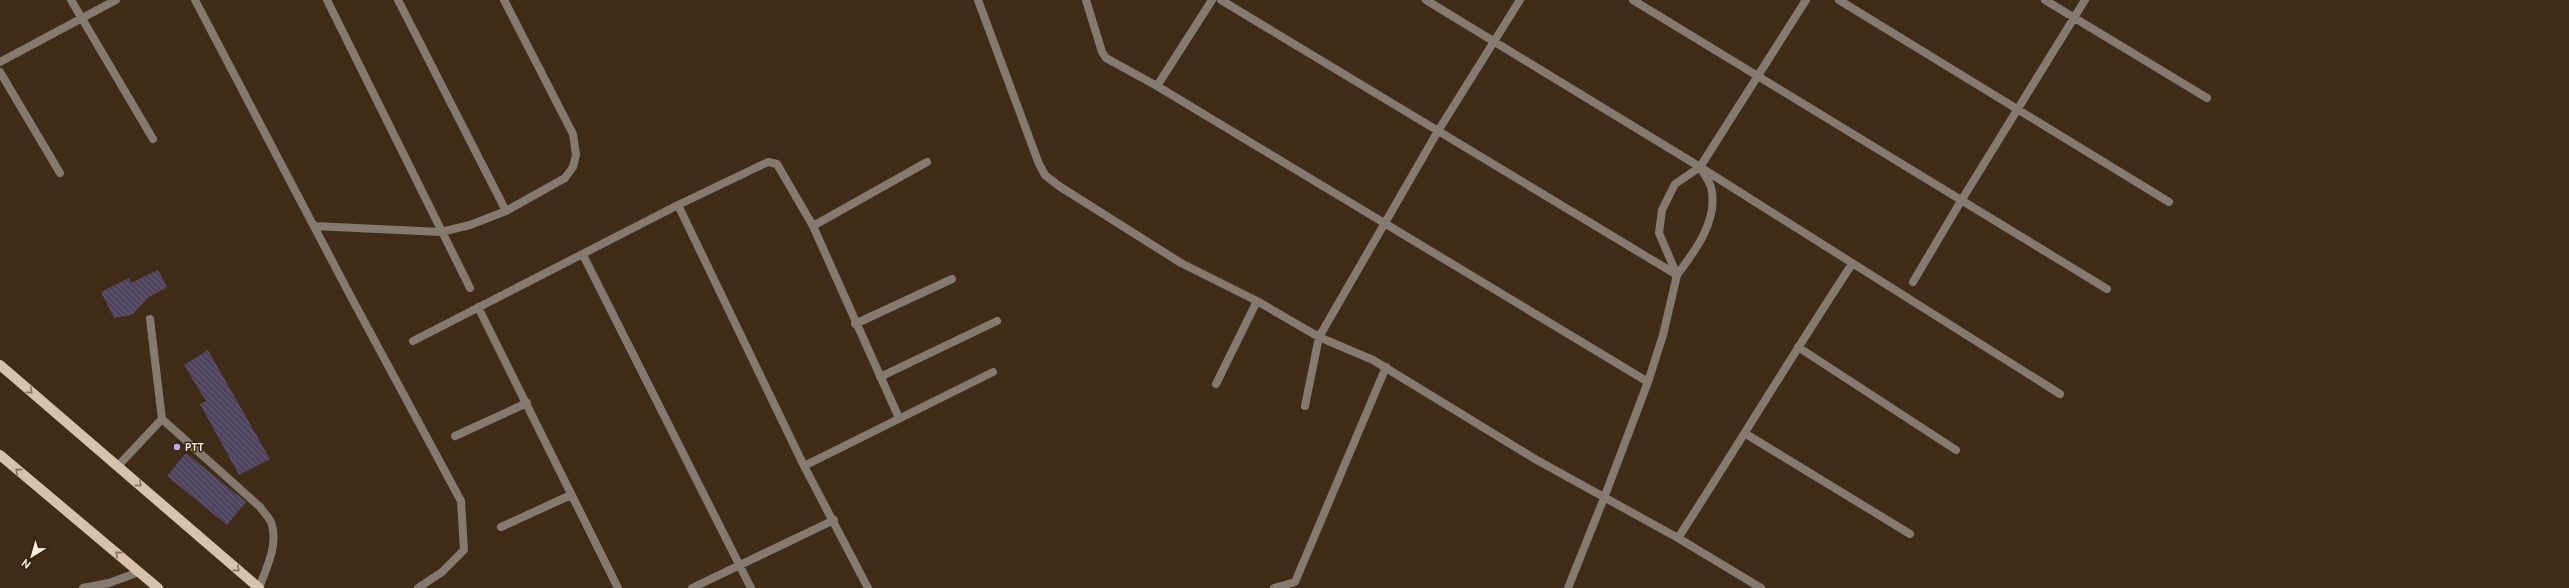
<svg xmlns="http://www.w3.org/2000/svg" width="2569" height="588" font-family="Ubuntu,sans-serif">
  <defs>
    <pattern id="building-back-hatch" width="6" height="6" patternUnits="userSpaceOnUse"><rect width="6" height="6" fill="#4f445f"/><path d="M-1 5l2 2M0 0l6 6M5-1l2 2" fill="none" stroke="#695f76"/></pattern>
  </defs>
  <rect width="100%" height="100%" fill="#402c16"/>
  <path fill="url(#building-back-hatch)" d="M158,270L167,287L149,297L132,315L114,318L101,292L129,278L131,283Z
    M208,350L270,459L239,475L200,404L206,401L184,365Z
    M186,453L246,502L227,525L167,476Z"/>
  <g fill="none" stroke-linecap="round" stroke-linejoin="round">
    <path stroke="#847a6f" stroke-width="8" d="M1274,588L1295,582L1386,367"/>
    <path stroke="#847a6f" stroke-width="8" d="M71,0L153,139
      M195,0L350,295L461,501L464,550L442,572L418,588
      M327,0L470,288
      M398,0L506,211
      M978,0L1039,164L1045,175L1059,186L1181,263L1257,301L1319,337L1373,360L1535,459L1678,538L1761,588
      M1086,0L1102,52L1106,58L1157,86L1648,382
      M1221,0L1677,275C1695,251 1719,220 1711,187C1709,181 1704,174 1701,168
      M1426,0L1700,167L2060,394
      M1633,0L2107,289
      M1839,0L2169,202
      M2045,0L2207,98
      M0,62L116,0
      M0,72L60,173
      M1157,86L1212,0
      M678,205L804,466L868,588
      M314,226L441,232L470,225L506,211L565,178L573,167L576,155L573,134L504,0
      M813,226L927,162
      M583,255L751,588
      M1913,282L1961,201L2085,0
      M478,307L618,588
      M150,319L162,419
      M855,324L952,279
      M413,341L678,205L768,162L777,164L813,226L899,418
      M1798,347L1956,450
      M880,377L997,321
      M1216,384L1257,301
      M1305,406L1319,337L1438,131L1520,0
      M1746,434L1910,534
      M455,436L527,403
      M118,466L162,419L260,507C264,513 271,519 272,525C278,546 266,569 259,588
      M804,466L993,372
      M501,527L571,495
      M1678,538C1737,447 1792,355 1852,264
      M83,588L109,583L139,572
      M692,588L834,520
      M1568,588L1604,498L1648,382L1663,335L1677,275L1659,233L1662,210L1675,184L1700,167L1806,0"/>
    <path stroke="#d8c2ac" stroke-width="10" d="M0,365L259,588
      M0,455L158,588"/>
  </g>
  <defs><path id="oneway-chevron" d="M-2-3.5L2.5 0L-2 3.5" fill="none" stroke-width="1.6" stroke-linecap="round" stroke-linejoin="round"/></defs>
  <g stroke="#87725c">
    <use href="#oneway-chevron" transform="translate(30 391) rotate(40)"/>
    <use href="#oneway-chevron" transform="translate(18 471) rotate(-140)"/>
    <use href="#oneway-chevron" transform="translate(139 484) rotate(41)"/>
    <use href="#oneway-chevron" transform="translate(118 554) rotate(-140)"/>
    <use href="#oneway-chevron" transform="translate(237 569) rotate(41)"/>
  </g>
  <circle fill="#c6a6f0" stroke="#36230c" stroke-width="1.5" cx="177" cy="447" r="4"/>
  <g text-anchor="middle" stroke-width="3" stroke-linejoin="round" paint-order="stroke">
    <g font-size="10" font-weight="bold" fill="#fef1e4" stroke="#36230c" text-anchor="start">
      <text x="185" y="451">PTT</text>
    </g>
  </g>
  <g transform="translate(32 556) rotate(217)" stroke="#36230c" stroke-width="3" paint-order="stroke">
  <path d="M0-3L7 15L0 10L-7 15Z" fill="#fef1e4"/>
  <text y="-6" font-size="11" font-weight="bold" text-anchor="middle" fill="#fef1e4">N</text>
  </g>
</svg>
